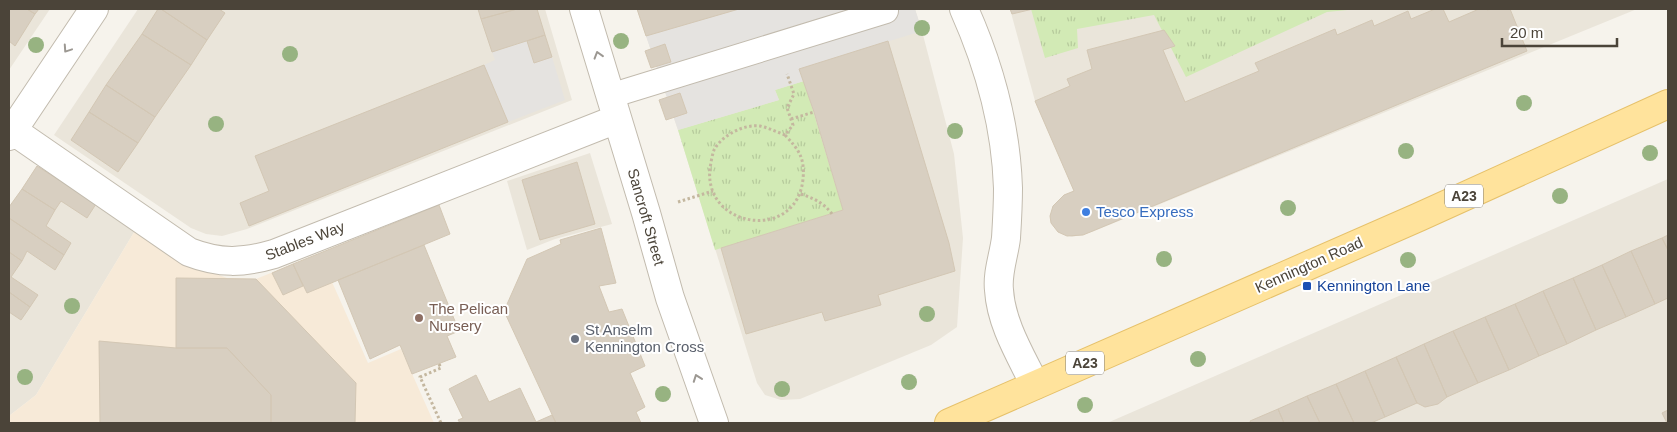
<svg xmlns="http://www.w3.org/2000/svg" width="1677" height="432" font-family="Arial,sans-serif">
  <defs>
    <pattern id="grass-tufts" width="24" height="20" patternUnits="userSpaceOnUse" patternTransform="scale(1.25)"><rect width="24" height="20" fill="#d2eab5"/><path d="M3 7l-1-3M5 7V3M7 7l1-3M15 17l-1-3M17 17v-4M19 17l1-3" fill="none" stroke="#b6ca9c"/></pattern>
  </defs>
  <rect width="100%" height="100%" fill="#f6f3ec"/>
  <path fill="#eae5da" d="M9,9H50L9,70Z
    M138,9H545L572,100L247,229L222,236L206,234L191,228L54,135Z
    M637,9H915L922,31L954,154L963,238L957,327L931,345L800,399L781,400L765,395L757,383L678,130Z
    M1010,9H1637L1092,232L1072,237L1058,232L1051,223L1050,216L1053,206L1064,195L1074,191L1035,101Z
    M590,153L612,224L555,239L527,250L507,181Z
    M37,166L136,229L36,395L9,416V208Z
    M1668,179V423H1107Z"/>
  <path fill="#f7ead8" d="M136,229L180,260L227,278L256,279L293,264L307,293L332,282L368,363L401,349L434,423H9V416L36,395Z"/>
  <path fill="url(#grass-tufts)" d="M1031,9H1358L1327,12L1186,77L1154,15L1077,29L1078,48L1045,58Z
    M804,81L843,210L715,250L678,130L779,100L775,90Z"/>
  <path fill="#e5e3e0" d="M739,9H915L922,31L799,69L804,81L775,90L779,100L678,130L646,36Z
    M527,41L534,63L552,57L565,100L508,122L484,65L495,60L492,52Z"/>
  <path fill="#d8cfc1" stroke="#d3c7b4" d="M9,9H27L35,14L15,46L9,41Z
    M27,9H39L35,14Z
    M158,9H161L207,40L191,65L142,34Z
    M161,9H219L225,13L207,40Z
    M478,9H517L481,19Z
    M517,9H537L545,35L492,52L481,19Z
    M637,9H739L646,36Z
    M1010,9H1033L1012,14Z
    M1435,9H1443L1449,22L1479,9H1486L1487,10L1491,9H1510L1527,51L1083,235L1067,236L1058,232L1051,223L1050,216L1053,206L1064,195L1074,191L1035,101L1070,86L1067,79L1092,69L1087,50L1164,30L1175,46L1163,50L1185,102L1259,71L1255,63L1335,29L1337,35L1372,20L1374,26L1408,11L1411,19Z
    M142,34L191,65L155,117L106,85Z
    M545,35L552,57L534,63L527,41Z
    M888,41L949,243L955,271L878,295L881,305L825,321L822,312L746,334L721,248L843,210L814,112L799,69Z
    M665,44L671,62L651,68L645,51Z
    M484,65L508,122L249,226L240,203L269,191L255,156Z
    M106,85L155,117L138,143L89,112Z
    M680,93L687,113L666,120L659,100Z
    M89,112L138,143L118,172L71,140Z
    M577,162L595,224L540,240L522,180Z
    M37,166L96,204L87,218L61,201L55,210L22,189Z
    M22,189L55,210L46,226L71,243L64,255L9,218V207Z
    M439,205L450,234L307,293L293,264Z
    M9,218L64,255L55,270L27,251L22,261L9,252Z
    M601,228L616,283L599,286L609,312L622,309L645,366L630,373L645,407L636,412L641,423H556L504,311L527,259L561,244L560,240Z
    M1668,235V250L1662,238Z
    M1662,238L1668,250V298L1655,304L1631,251Z
    M424,245L459,331L447,336L456,357L412,374L400,345L370,359L338,280Z
    M1631,251L1655,304L1626,317L1602,265Z
    M9,252L22,261L11,277L38,295L30,307L9,292Z
    M293,264L303,286L283,295L272,273Z
    M1602,265L1626,317L1596,330L1573,278Z
    M176,278L256,279L356,383L355,423H271V395L227,348H176Z
    M1573,278L1596,330L1567,344L1543,291Z
    M1543,291L1567,344L1539,356L1515,304Z
    M9,292L30,307L21,320L9,312Z
    M1515,304L1539,356L1509,370L1485,317Z
    M1485,317L1509,370L1478,383L1453,331Z
    M1453,331L1478,383L1447,397L1424,344Z
    M99,341L176,348H227L271,395V423H100Z
    M1424,344L1447,397L1438,404L1425,407L1417,403L1396,357Z
    M1396,357L1417,403L1385,417L1365,371Z
    M1365,371L1385,417L1371,423H1354L1336,384Z
    M476,375L489,402L520,388L536,422L552,415L556,423H460L458,420L463,418L449,389Z
    M1336,384L1354,423H1320L1307,396Z
    M1307,396L1320,423H1284L1278,409Z
    M1278,409L1284,423H1251L1250,421Z
    M1668,410V423H1667L1662,413Z"/>
  <g fill="none" stroke-linecap="round" stroke-linejoin="round">
    <g stroke="#c2bbae" stroke-width="26">
      <path id="service" d="M610,96L886,11"/>
    </g>
    <g stroke="#c2bbae" stroke-width="30">
      <path id="minor" d="M584,9L646,213L670,298L714,423
        M964,9C989,65 1006,126 1008,188C1008,205 1007,222 1006,238C1004,255 997,273 999,290C1001,324 1021,356 1035,385
        M12,130L189,252C220,264 243,263 274,254L617,119
        M9,136L94,9"/>
    </g>
    <g stroke="#e6c16a" stroke-width="30">
      <path id="primary" d="M949,423L1419,217L1668,104"/>
    </g>
    <path stroke="#c4b79f" stroke-width="3" stroke-dasharray="2.5 2.5" stroke-linecap="butt" d="M791,119L814,112
      M785,135C777,132 769,128 760,126C744,124 722,135 714,150C712,155 711,163 710,168C703,229 797,242 803,179C805,158 799,150 785,135L793,125L787,108L794,94L787,74
      M801,194C813,198 824,203 832,214
      M678,202L713,191
      M439,364L441,368L420,377L441,423"/>
    <use href="#service" stroke="#fff" stroke-width="24"/>
    <use href="#minor" stroke="#fff" stroke-width="28"/>
    <use href="#primary" stroke="#ffe39c" stroke-width="28"/>
  </g>
  <g fill="#97b381">
    <circle cx="922" cy="28" r="8"/>
    <circle cx="621" cy="41" r="8"/>
    <circle cx="36" cy="45" r="8"/>
    <circle cx="290" cy="54" r="8"/>
    <circle cx="1524" cy="103" r="8"/>
    <circle cx="216" cy="124" r="8"/>
    <circle cx="955" cy="131" r="8"/>
    <circle cx="1406" cy="151" r="8"/>
    <circle cx="1650" cy="153" r="8"/>
    <circle cx="1560" cy="196" r="8"/>
    <circle cx="1288" cy="208" r="8"/>
    <circle cx="1164" cy="259" r="8"/>
    <circle cx="1408" cy="260" r="8"/>
    <circle cx="72" cy="306" r="8"/>
    <circle cx="927" cy="314" r="8"/>
    <circle cx="1198" cy="359" r="8"/>
    <circle cx="25" cy="377" r="8"/>
    <circle cx="909" cy="382" r="8"/>
    <circle cx="782" cy="389" r="8"/>
    <circle cx="663" cy="394" r="8"/>
    <circle cx="1085" cy="405" r="8"/>
  </g>
  <defs><path id="oneway-chevron" d="M-2-3.5L2.5 0L-2 3.5" fill="none" stroke-width="1.6" stroke-linecap="round" stroke-linejoin="round" transform="scale(1.25)"/></defs>
  <g stroke="#9c9892">
    <use href="#oneway-chevron" transform="translate(67 49) rotate(124)"/>
    <use href="#oneway-chevron" transform="translate(598 55) rotate(-107)"/>
    <use href="#oneway-chevron" transform="translate(697 378) rotate(-110)"/>
  </g>
  <circle fill="#3f7fe0" stroke="#fff" stroke-width="2" cx="1086" cy="212" r="5"/>
  <rect fill="#1a4fb4" stroke="#fff" stroke-width="2" x="1302" y="281" width="10" height="10" rx="2.5"/>
  <circle fill="#8d6e63" stroke="#fff" stroke-width="2" cx="419" cy="318" r="5"/>
  <circle fill="#6b7280" stroke="#fff" stroke-width="2" cx="575" cy="339" r="5"/>
  <g text-anchor="middle" stroke-width="4" stroke-linejoin="round" paint-order="stroke">
    <g fill="#fff" stroke="#817c74" stroke-width="1">
      <rect x="1445" y="184.5" width="38" height="23" rx="4"/>
      <rect x="1066" y="351.5" width="38" height="23" rx="4"/>
    </g>
    <g font-size="14" font-weight="bold" fill="#4b4439">
      <text x="1464" y="201">A23</text>
      <text x="1085" y="368">A23</text>
    </g>
    <g font-size="15" fill="#366cbe" stroke="#fff" text-anchor="start">
      <text x="1096" y="217">Tesco Express</text>
    </g>
    <g font-size="15" fill="#4b4439" stroke="#fff">
      <text transform="translate(646 217) rotate(74)" y="5">Sancroft Street</text>
      <text transform="translate(305 241) rotate(-21)" y="5">Stables Way</text>
      <text transform="translate(1309 265) rotate(-24)" y="5">Kennington Road</text>
    </g>
    <g font-size="15" fill="#164399" stroke="#fff" text-anchor="start">
      <text x="1317" y="291">Kennington Lane</text>
    </g>
    <g font-size="15" fill="#785e54" stroke="#fff" text-anchor="start">
      <text x="429" y="314">The Pelican<tspan x="429" dy="17">Nursery</tspan></text>
    </g>
    <g font-size="15" fill="#5b616d" stroke="#fff" text-anchor="start">
      <text x="585" y="335">St Anselm<tspan x="585" dy="17">Kennington Cross</tspan></text>
    </g>
  </g>
  <rect width="1677" height="432" fill="none" stroke="#4b4439" stroke-width="20"/>
  <path d="M1502 38v8h115v-8" fill="none" stroke="#4b4439" stroke-width="2.5"/>
  <text x="1510" y="38" font-size="15" fill="#4b4439" stroke="#ffffff" stroke-width="4" paint-order="stroke">20 m</text>
</svg>
